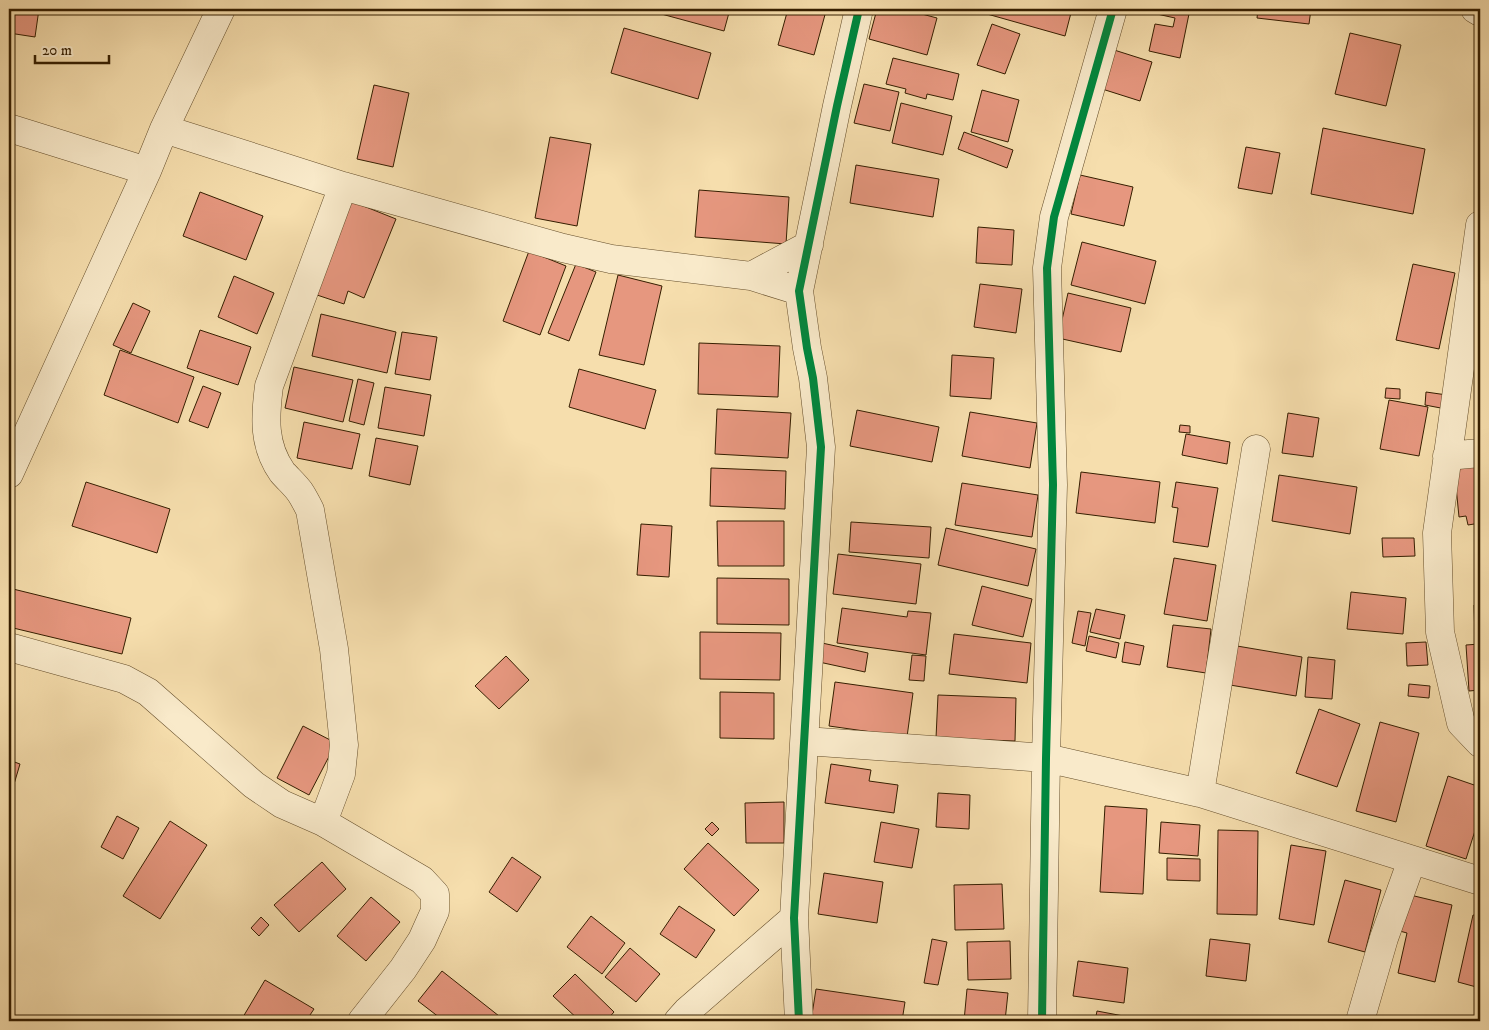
<svg xmlns="http://www.w3.org/2000/svg" width="1489" height="1030" font-family="'IM FELL DW Pica',serif">
  <rect width="100%" height="100%" fill="#f6dead"/>
  <filter id="stains"><feTurbulence type="fractalNoise" baseFrequency=".004" numOctaves="4"/><feColorMatrix values="0 0 0 0 .2 0 0 0 0 .09 0 0 0 0 .02 0 0 0 .5 -.17"/></filter>
  <radialGradient id="worn" r=".72"><stop offset=".6" stop-color="#630" stop-opacity="0"/><stop offset="1" stop-color="#630" stop-opacity=".3"/></radialGradient>
  <path fill="#e6977f" stroke="#351e00" d="M9,9H39L35,37L9,33Z
    M643,9H730L724,31Z
    M788,9H818L826,11L814,55L778,45Z
    M877,9H903L937,18L927,55L869,39Z
    M981,9H1072L1065,36L980,12Z
    M1158,9H1190L1180,58L1149,51L1155,24L1173,27L1175,18L1157,14Z
    M1258,9H1311L1309,24L1257,18Z
    M992,24L1020,34L1005,74L977,65Z
    M624,28L711,53L698,99L611,73Z
    M1350,33L1401,45L1386,106L1335,94Z
    M1111,49L1152,62L1140,101L1099,88Z
    M893,58L959,74L953,100L927,94L926,99L905,93L906,89L886,84Z
    M864,84L899,92L890,131L854,123Z
    M374,85L409,93L393,167L357,159Z
    M982,90L1019,100L1008,142L971,132Z
    M901,103L952,116L943,155L892,143Z
    M1323,128L1425,149L1413,214L1311,194Z
    M964,132L1013,150L1007,168L958,149Z
    M550,137L591,144L577,226L535,218Z
    M1246,147L1280,153L1272,194L1238,188Z
    M856,165L939,179L933,217L850,203Z
    M1080,175L1133,187L1124,226L1071,214Z
    M699,190L789,197L786,244L695,237Z
    M200,192L263,216L246,260L183,236Z
    M351,201L396,219L364,298L348,291L344,304L314,294Z
    M978,227L1014,230L1012,265L976,263Z
    M1082,242L1156,261L1145,304L1071,285Z
    M529,251L566,266L540,335L503,321Z
    M576,264L596,272L569,341L548,333Z
    M1413,264L1455,273L1439,349L1396,340Z
    M618,275L662,286L644,365L599,355Z
    M234,276L274,293L257,334L218,317Z
    M980,284L1022,289L1016,333L974,327Z
    M1068,293L1131,308L1121,352L1058,338Z
    M133,303L150,311L131,353L113,345Z
    M321,314L396,332L387,373L312,356Z
    M200,330L251,347L238,385L187,368Z
    M402,332L437,337L430,380L395,374Z
    M699,343L780,346L778,397L698,394Z
    M120,350L194,377L178,423L104,395Z
    M952,355L994,358L991,399L950,396Z
    M294,367L353,380L343,422L285,408Z
    M579,369L656,390L645,429L569,407Z
    M358,379L374,383L364,425L349,421Z
    M203,386L221,393L208,428L189,421Z
    M385,387L431,395L424,436L378,428Z
    M1386,388L1400,389V399L1385,398Z
    M1426,392L1447,395L1446,409L1425,405Z
    M1389,400L1428,407L1419,456L1380,449Z
    M717,409L791,413L788,458L715,454Z
    M857,410L939,427L932,462L850,446Z
    M970,412L1037,423L1030,468L962,456Z
    M1288,413L1319,418L1313,457L1282,453Z
    M304,422L360,434L352,469L297,458Z
    M1180,425L1190,426V433L1179,432Z
    M1186,434L1230,442L1227,464L1182,455Z
    M376,438L418,446L410,485L369,476Z
    M1480,461V523L1468,525L1466,516L1459,517L1455,476L1456,465Z
    M711,468L786,471L785,509L710,506Z
    M1081,472L1160,482L1155,523L1076,513Z
    M1279,475L1357,487L1350,534L1272,521Z
    M86,482L170,509L157,553L72,526Z
    M1176,482L1218,488L1208,547L1173,542L1178,508L1172,507Z
    M962,483L1038,495L1032,537L955,525Z
    M717,521H784V566H718Z
    M851,522L931,527L929,558L849,552Z
    M641,524L672,526L669,577L637,575Z
    M946,528L1036,549L1028,586L938,565Z
    M1382,538H1414L1415,556L1383,557Z
    M838,554L921,564L916,604L833,594Z
    M1174,558L1216,565L1207,621L1164,614Z
    M717,578L789,579V625L717,624Z
    M982,586L1032,599L1023,637L972,625Z
    M9,588L131,618L122,654L9,627Z
    M1351,592L1406,598L1403,634L1347,629Z
    M1474,605H1480V639H1475Z
    M842,608L907,617L908,611L931,613L926,655L837,643Z
    M1096,609L1125,615L1120,639L1090,632Z
    M1078,611L1091,613L1085,646L1072,643Z
    M1173,625L1211,629L1206,673L1167,667Z
    M700,632L781,633L780,680L700,679Z
    M954,634L1031,643L1027,683L949,674Z
    M1089,636L1119,643L1116,658L1086,651Z
    M1125,642L1144,646L1140,665L1122,662Z
    M1426,642L1428,665L1407,666L1406,643Z
    M822,643L868,653L865,672L819,662Z
    M1480,644V690L1469,691L1466,645Z
    M1237,646L1302,657L1296,696L1230,685Z
    M912,655L926,656L924,681L909,680Z
    M506,656L529,680L499,709L475,686Z
    M1308,657L1335,660L1332,699L1305,697Z
    M835,682L913,693L907,737L829,726Z
    M1409,684L1430,686L1429,698L1408,696Z
    M720,692L774,693V739L720,738Z
    M938,695L1016,698L1015,741L936,738Z
    M1319,709L1360,724L1337,787L1296,773Z
    M1380,722L1419,733L1396,822L1356,811Z
    M303,726L336,743L309,795L277,778Z
    M9,760L20,764L9,801Z
    M831,764L871,770L869,781L898,785L894,813L825,803Z
    M1448,776L1480,787V815L1466,859L1426,846Z
    M938,793L970,795L969,829L936,827Z
    M784,802V843H746L745,803Z
    M1105,806L1147,809L1143,894L1100,892Z
    M117,816L139,828L123,859L101,847Z
    M170,821L207,845L160,919L123,896Z
    M712,822L719,829L712,836L705,829Z
    M881,822L919,829L912,868L874,862Z
    M1161,822L1200,825L1198,856L1159,853Z
    M1218,830L1258,831L1257,915L1217,914Z
    M708,843L759,890L734,916L684,869Z
    M1291,845L1326,851L1314,925L1279,919Z
    M512,857L541,877L517,912L489,892Z
    M1167,858L1200,859V881L1167,880Z
    M322,862L346,889L299,932L274,905Z
    M824,873L883,882L877,923L818,914Z
    M1345,880L1381,890L1365,952L1328,942Z
    M1002,884L1004,929L955,930L954,885Z
    M1406,894L1452,905L1435,982L1398,973L1407,933L1396,930Z
    M371,897L400,922L366,961L337,936Z
    M679,906L715,930L696,958L660,934Z
    M1473,915L1480,916V988L1458,982Z
    M591,916L625,943L602,974L567,947Z
    M261,917L269,925L259,936L251,928Z
    M932,939L947,942L938,985L924,983Z
    M1210,939L1250,944L1246,981L1206,976Z
    M1010,941L1011,979L968,980L967,942Z
    M630,948L660,974L636,1002L605,977Z
    M1078,961L1128,968L1124,1003L1073,996Z
    M442,971L499,1016L495,1021H444L418,1001Z
    M575,974L614,1012L606,1021H580L553,996Z
    M265,980L314,1009L306,1021H249L243,1017Z
    M816,989L905,1002L902,1021H811Z
    M967,989L1008,993L1005,1021H964Z
    M1097,1011L1150,1021H1095Z"/>
  <g fill="none" stroke-linecap="round" stroke-linejoin="round">
    <g stroke="#654e2b" stroke-width="29">
      <path id="minor" d="M1475,9L1480,12
        M9,128L147,171
        M164,129L343,186L563,248L611,259L751,276L799,291
        M1480,225L1437,533L1440,632L1461,723L1480,743
        M751,276L809,245
        M1447,456L1480,453
        M9,474L147,171L164,129L221,9
        M9,647L124,679L148,692L254,785L282,804L323,822L422,880L435,894V911L422,940L403,969L362,1021
        M805,741L1046,758L1200,793L1480,881
        M1200,793L1256,449
        M323,822L341,774L344,745L334,649L310,510C307,504 304,498 300,492C295,485 288,479 282,472C263,445 265,417 269,386L343,186
        M678,1021L687,1011L794,918
        M799,1021L794,918L821,447L813,378L807,348L799,291L837,106L859,9
        M1042,1021L1046,758L1053,485L1047,268L1054,217L1113,9
        M1360,1021L1384,938L1412,860"/>
    </g>
    <use href="#minor" stroke="#f9eaca" stroke-width="28"/>
    <g stroke="#f9eaca" stroke-width="11">
      <path id="cycleway" d="M799,1021L794,918L821,447L813,378L807,348L799,291L837,106L859,9
        M1042,1021L1046,758L1053,485L1047,268L1054,217L1113,9"/>
    </g>
    <use href="#cycleway" stroke="#00873e" stroke-width="8"/>
  </g>
  <rect width="1489" height="1030" fill="none" stroke="#f6dead" stroke-width="30"/>
  <rect x="10" y="10" width="1469" height="1010" fill="none" stroke="#351e00" stroke-width="2.5"/>
  <rect x="15" y="15" width="1459" height="1000" fill="none" stroke="#351e00"/>
  <path d="M35 55v8h74v-8" fill="none" stroke="#351e00" stroke-width="2.5"/>
  <text x="42" y="55" font-size="15" fill="#351e00" stroke="#f9eaca" stroke-width="4" paint-order="stroke">20 m</text>
  <rect width="100%" height="100%" filter="url(#stains)"/>
  <rect width="100%" height="100%" fill="url(#worn)"/>
</svg>
